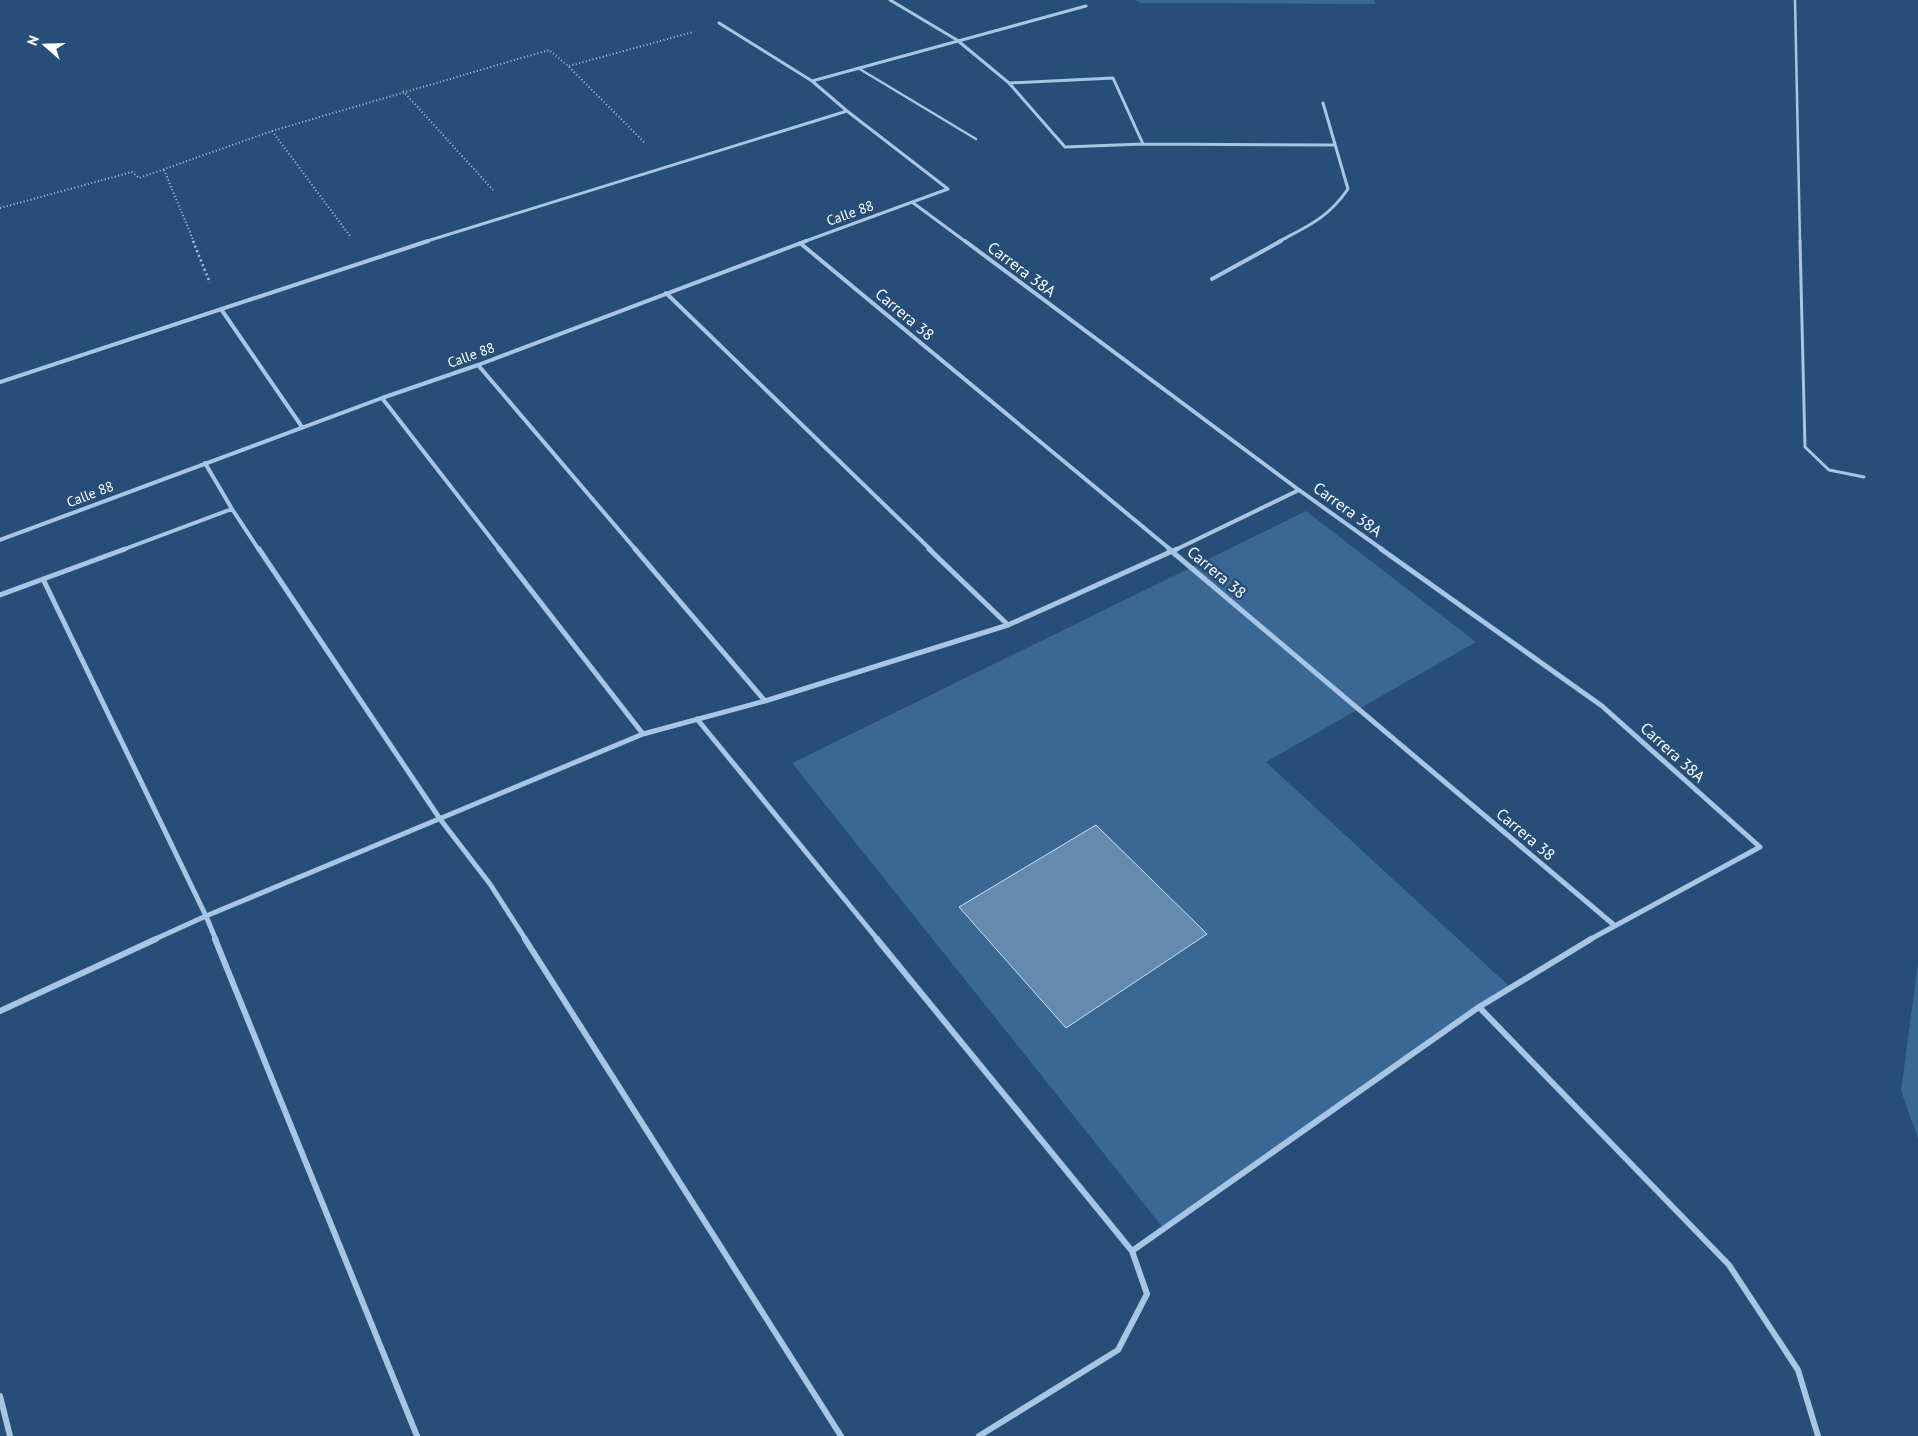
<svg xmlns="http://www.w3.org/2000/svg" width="1918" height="1436" font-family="'PT Sans',sans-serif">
  <rect width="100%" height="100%" fill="#264e78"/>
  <path fill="#396895" d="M1134,0H1374L1376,4L1141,3Z
    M1306,511L1476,642L1266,762L1509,986L1164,1229L792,763Z
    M1918,963V1138L1901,1091Z"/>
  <path fill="#668aae" stroke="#cadef3" d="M1096,825L1207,934L1066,1028L959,907Z"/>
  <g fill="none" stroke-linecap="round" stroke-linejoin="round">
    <path stroke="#a8c5e3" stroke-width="2" stroke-dasharray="1 2.5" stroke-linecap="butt" d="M569,66L693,32
      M403,91L493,190
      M272,131L350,236
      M164,170L194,242
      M0,208L132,172L139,178L272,131L549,50L568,66L645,143"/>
    <path stroke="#a8c5e3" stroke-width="2.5" stroke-dasharray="2 3" stroke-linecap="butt" d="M193,241L210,283"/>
    <path stroke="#a8c5e3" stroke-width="2.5" d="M1795,0L1800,242
      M858,68L976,139"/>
    <path stroke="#a8c5e3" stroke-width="3" d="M1800,241L1805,447L1829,470L1864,477"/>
    <path stroke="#a8c5e3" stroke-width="3" d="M890,0L957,40L1009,83L1065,147L1143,144L1334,145
      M719,23L812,81L847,111L948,189
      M812,81L1086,6
      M1009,83L1113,78L1143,144
      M912,202L966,242
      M424,242L847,111
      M803,242L948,189
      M1278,242C1308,226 1328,218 1348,189L1323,103"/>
    <path stroke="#a8c5e3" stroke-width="4" d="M965,241L1299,490L1383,550
      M800,243L1171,550
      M1212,279L1281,241
      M666,293L931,550
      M221,309L302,427
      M478,365L636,550
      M0,382L428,241
      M382,398L500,550
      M205,463L232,509L259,550
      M0,540L382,398L478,365L806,241
      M122,550L232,509
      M1175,550L1299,490"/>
    <path stroke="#a8c5e3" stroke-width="5" d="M259,549L440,819L490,884L526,940
      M499,549L643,734
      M635,549L765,701
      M929,549L1008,625
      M1169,549L1614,925
      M1381,549L1602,706L1760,847L1589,940
      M43,579L206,916L216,940
      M0,595L125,549
      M697,719L878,940
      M153,940L206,916L643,734L765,701L1008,625L1177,549"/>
    <path stroke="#a8c5e3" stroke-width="6" d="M215,939L417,1436
      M525,939L841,1436
      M877,939L1132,1251L1147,1294L1118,1350L979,1436
      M1479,1007L1729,1265L1798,1370L1818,1436
      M0,1011L156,939
      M1132,1251L1479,1007L1591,939
      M0,1396L10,1436"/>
  </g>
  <g text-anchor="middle" stroke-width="5" stroke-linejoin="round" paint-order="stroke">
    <g font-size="14" fill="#fff" stroke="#264e78">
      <text transform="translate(850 213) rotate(-20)" y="5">Calle 88</text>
      <text transform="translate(471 355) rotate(-20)" y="5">Calle 88</text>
      <text transform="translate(90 494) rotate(-21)" y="5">Calle 88</text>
    </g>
    <g font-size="16" fill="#fff" stroke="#264e78">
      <text transform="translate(1022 269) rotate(37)" y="6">Carrera 38A</text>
      <text transform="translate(905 314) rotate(40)" y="6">Carrera 38</text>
      <text transform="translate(1348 509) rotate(36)" y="6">Carrera 38A</text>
      <text transform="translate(1217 572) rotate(40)" y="6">Carrera 38</text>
      <text transform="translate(1673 752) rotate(42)" y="6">Carrera 38A</text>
      <text transform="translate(1526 834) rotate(40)" y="6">Carrera 38</text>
    </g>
  </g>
  <g transform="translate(45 45) rotate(290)" stroke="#264e78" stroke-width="4" paint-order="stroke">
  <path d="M0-4L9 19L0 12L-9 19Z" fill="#ffffff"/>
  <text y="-8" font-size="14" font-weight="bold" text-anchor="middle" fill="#ffffff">N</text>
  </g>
</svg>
